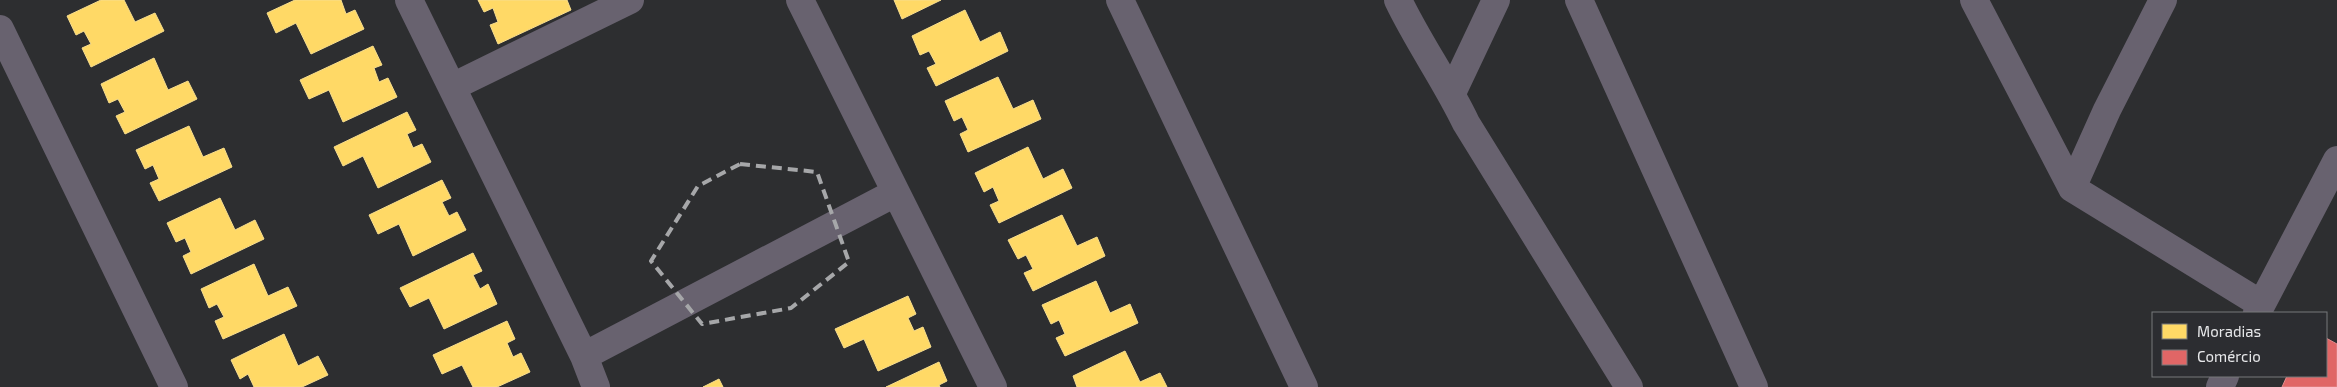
<svg xmlns="http://www.w3.org/2000/svg" width="2337" height="387" font-family="'Exo 2',sans-serif">
  <rect width="100%" height="100%" fill="#2d2e30"/>
  <path fill="#ffd966" stroke="#f8de8e" d="M101,0H124L135,22L155,13L164,31L91,67L82,48L91,44L84,31L76,35L67,16Z
    M295,0H341L346,14L355,10L364,29L311,54L296,23L276,33L267,13Z
    M478,0H567L571,10L498,44L490,25L498,22L493,8L484,12Z
    M894,0H941L902,19Z
    M965,10L980,42L1000,32L1008,51L936,86L927,68L936,64L929,51L920,55L912,36Z
    M373,46L382,65L374,68L379,82L388,78L397,97L343,122L329,90L309,99L300,80Z
    M154,58L168,90L188,81L197,99L125,134L116,116L125,112L118,99L109,103L101,84Z
    M998,77L1013,109L1033,100L1041,119L968,152L960,134L968,130L962,117L954,121L945,101Z
    M407,112L416,130L407,134L413,148L422,144L431,162L378,188L363,156L343,166L334,147Z
    M189,126L203,157L224,148L232,167L159,201L150,183L159,179L153,165L145,169L136,150Z
    M1028,147L1043,179L1063,169L1072,188L999,223L990,205L999,201L993,187L984,192L975,173Z
    M442,180L451,198L442,202L449,216L457,212L466,230L413,256L399,224L378,234L369,215Z
    M220,198L235,230L255,220L264,239L191,274L183,256L191,252L185,238L176,242L167,223Z
    M1062,215L1077,246L1097,237L1105,256L1033,291L1024,273L1033,269L1026,255L1018,259L1008,240Z
    M473,253L482,271L473,275L480,289L488,284L497,304L444,329L429,298L410,307L400,288Z
    M254,264L268,296L288,287L297,306L223,339L215,321L224,317L217,304L209,308L201,289Z
    M1096,281L1110,313L1130,304L1138,323L1065,356L1056,338L1065,334L1059,320L1051,324L1042,305Z
    M908,296L916,314L908,318L914,331L923,327L931,347L878,371L864,339L844,348L835,329Z
    M507,321L515,339L507,343L513,357L521,353L530,372L497,387H473L462,365L442,374L433,355Z
    M284,334L298,366L318,356L328,375L302,387H254L248,374L240,379L231,360Z
    M1125,351L1140,382L1160,373L1167,387H1077L1073,376Z
    M939,362L947,381L939,385L940,387H886Z
    M719,379L723,387H703Z"/>
  <path fill="#e06666" stroke="#e28d8e" d="M2326,338L2337,344V387H2282L2287,376H2326Z"/>
  <g fill="none" stroke-linecap="round" stroke-linejoin="round">
    <path stroke="#68626f" stroke-width="28" d="M409,0L584,356L596,387
      M800,0L993,387
      M1120,0L1304,387
      M1398,0C1418,42 1446,81 1466,123L1629,387
      M1579,0L1754,387
      M1974,0L2072,188L2261,304
      M0,29L174,387
      M452,87L630,0
      M1452,93L1496,0
      M2072,188L2107,110L2163,0
      M2257,313L2337,160
      M584,356L895,193
      M2220,387L2225,376"/>
  </g>
  <path fill="none" stroke="#a6a7a9" stroke-width="4" stroke-dasharray="10 6" stroke-linejoin="round" d="M740,164L817,172L849,262L791,308L702,324L651,261L698,186Z"/>
  <rect x="2152" y="312" width="175" height="65" fill="#2c2d31" stroke="#77787b"/>
  <rect x="2162" y="324" width="25" height="15" fill="#ffd966" stroke="#77787b"/>
  <text x="2197" y="337" font-size="15" fill="#e7e8ea">Moradias</text>
  <rect x="2162" y="350" width="25" height="15" fill="#e06666" stroke="#77787b"/>
  <text x="2197" y="362" font-size="15" fill="#e7e8ea">Comércio</text>
</svg>
